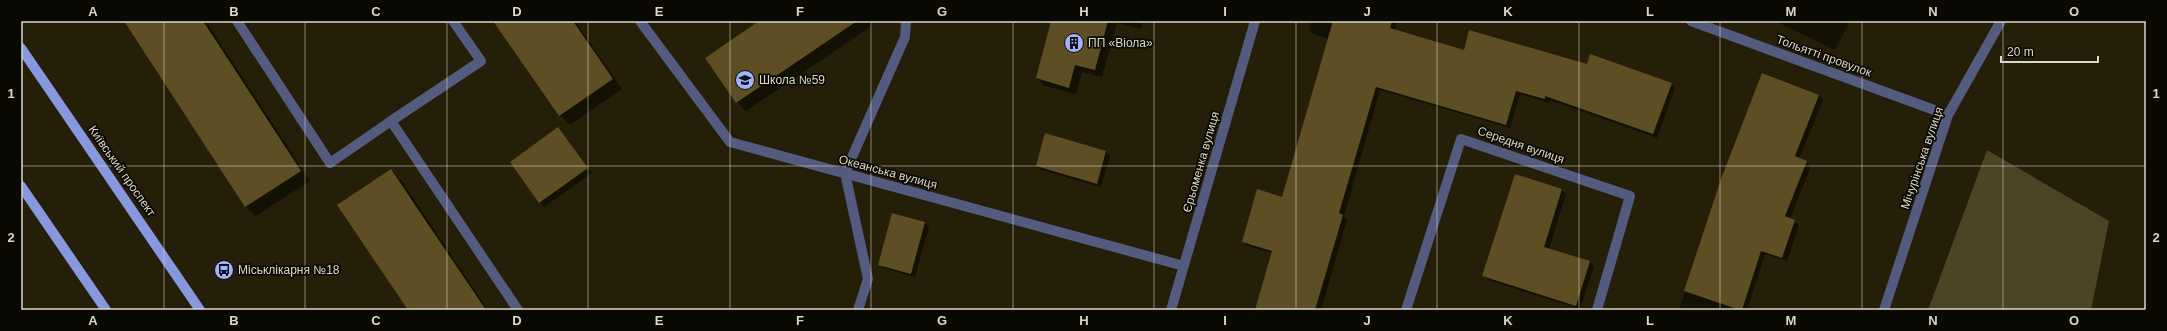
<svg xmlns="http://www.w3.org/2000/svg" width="2167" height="331" font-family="Helvetica,sans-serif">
  <rect width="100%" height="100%" fill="#251e09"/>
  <path fill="#4d4325" d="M1987,150L2109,221L2091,310H1928Z"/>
  <path fill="#0007" d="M125,21H206L310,181L256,216L246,207Z
    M494,21H575L622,89L570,125L560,115Z
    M761,21H870L873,25L746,111L737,102L707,58Z
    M1052,21H1143L1141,29L1117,23L1102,77L1082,72L1076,94L1044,86L1037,78Z
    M1311,21H1397L1395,31L1464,51L1587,65L1671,83L1675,88L1657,138L1550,100L1549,103L1520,94L1510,128L1380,90L1344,216L1347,220L1321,310H1256L1273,253L1247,246L1243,242L1283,198L1329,39L1313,34L1309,29Z
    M1775,21H1850L1835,50Z
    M1819,95L1823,100L1799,159L1811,166L1790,219L1799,225L1787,261L1765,254L1747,310H1679L1722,180Z
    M558,128L592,173L544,207L511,162Z
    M1106,152L1110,156L1101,187L1041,170L1037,166Z
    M391,170L401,180L488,310H409Z
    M1515,175L1562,190L1566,194L1549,249L1590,262L1594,266L1580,309L1488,280L1484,276Z
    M925,223L929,227L915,277L883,268L879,264Z"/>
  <path fill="#5d4f23" d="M124,21H203L301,171L245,207Z
    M493,21H573L613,79L559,116Z
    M759,21H857L736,103L705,58Z
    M1051,21H1108L1095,70L1075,65L1069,88L1036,78Z
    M1333,21H1392L1390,28L1464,50L1469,30L1587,64L1590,54L1672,83L1653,134L1545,96V99L1516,91L1506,125L1376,87L1339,213L1343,215L1315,310H1255L1272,251L1242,242L1257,189L1282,197Z
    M1762,73L1819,95L1795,156L1807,161L1785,216L1795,220L1782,258L1761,251L1742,310H1740L1684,291L1721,179Z
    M558,127L588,168L539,203L510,162Z
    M1045,133L1106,151L1097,184L1036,166Z
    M391,169L415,205L486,310H408L337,205Z
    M1515,174L1562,189L1544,247L1590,261L1576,306L1482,276Z
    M892,213L925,222L911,274L878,265Z"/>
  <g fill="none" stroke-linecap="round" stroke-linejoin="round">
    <path stroke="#535c7e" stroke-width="10" d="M237,21L330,163L391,121L518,310
      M391,121L481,61L453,21
      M858,310L868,279L845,173L905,37L906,21"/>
    <path stroke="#535c7e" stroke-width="10" d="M640,21L730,142L1184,266
      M1691,21L1948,115
      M1171,310L1255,21
      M1406,310L1461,139L1630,196L1597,310
      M1884,310L1948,115L2001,21"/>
    <path stroke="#8798df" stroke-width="10" d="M21,48L200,310
      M21,186L106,310"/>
  </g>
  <path fill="none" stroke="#dbd7c9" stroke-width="1" stroke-opacity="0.55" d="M164,21V310M305,21V310M447,21V310M588,21V310M730,21V310M871,21V310M1013,21V310M1154,21V310M1296,21V310M1437,21V310M1579,21V310M1720,21V310M1862,21V310M2003,21V310M21,166H2146"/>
  <defs>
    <g id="building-disc" transform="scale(1)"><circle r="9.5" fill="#a0b3fd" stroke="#0b0903"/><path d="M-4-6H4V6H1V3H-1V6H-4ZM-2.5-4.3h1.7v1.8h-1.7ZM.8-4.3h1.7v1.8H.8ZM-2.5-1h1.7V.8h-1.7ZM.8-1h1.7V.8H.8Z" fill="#111"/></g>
    <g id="school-disc" transform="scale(1)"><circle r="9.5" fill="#a0b3fd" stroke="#0b0903"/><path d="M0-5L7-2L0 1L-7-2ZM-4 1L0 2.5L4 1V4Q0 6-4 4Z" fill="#111"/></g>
    <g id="bus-disc" transform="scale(1)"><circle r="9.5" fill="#a0b3fd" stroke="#0b0903"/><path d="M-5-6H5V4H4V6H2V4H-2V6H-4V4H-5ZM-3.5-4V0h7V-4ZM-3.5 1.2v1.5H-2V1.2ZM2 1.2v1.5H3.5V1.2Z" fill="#111"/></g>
  </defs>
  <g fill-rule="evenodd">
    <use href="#building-disc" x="1074" y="43"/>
    <use href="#school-disc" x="745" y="80"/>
    <use href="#bus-disc" x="224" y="270"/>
  </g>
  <g text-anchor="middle" stroke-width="3.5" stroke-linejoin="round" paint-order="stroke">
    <g font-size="12" fill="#dbd7c9" stroke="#0b0903" text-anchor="start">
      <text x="1088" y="47">ПП «Віола»</text>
      <text x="759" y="84">Школа №59</text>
      <text x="238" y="274">Міськлікарня №18</text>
    </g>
    <g font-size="12" fill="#dbd7c9" stroke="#0b0903">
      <text transform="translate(1824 56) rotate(20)" y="4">Тольятті провулок</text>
      <text transform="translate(1521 145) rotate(19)" y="4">Середня вулиця</text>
      <text transform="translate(1922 158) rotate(-71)" y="4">Мічурінська вулиця</text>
      <text transform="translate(1201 162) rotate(-74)" y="4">Єрьоменка вулиця</text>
      <text transform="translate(122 171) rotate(55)" y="4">Київський проспект</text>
      <text transform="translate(888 172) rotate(15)" y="4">Океанська вулиця</text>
    </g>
  </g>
  <rect width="2167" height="331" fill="none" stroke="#0b0903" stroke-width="44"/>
  <path d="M2001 56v6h97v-6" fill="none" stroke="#dbd7c9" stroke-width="2"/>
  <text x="2007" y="56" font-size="12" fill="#dbd7c9" stroke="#0b0903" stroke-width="3" paint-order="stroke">20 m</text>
  <rect x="22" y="22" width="2123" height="287" fill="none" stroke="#dbd7c9" stroke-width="1.5"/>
  <g font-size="13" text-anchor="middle" font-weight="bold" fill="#dbd7c9">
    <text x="93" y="16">A</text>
    <text x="234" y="16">B</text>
    <text x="376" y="16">C</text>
    <text x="517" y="16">D</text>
    <text x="659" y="16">E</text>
    <text x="800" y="16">F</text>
    <text x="942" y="16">G</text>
    <text x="1084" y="16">H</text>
    <text x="1225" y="16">I</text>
    <text x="1367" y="16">J</text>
    <text x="1508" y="16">K</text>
    <text x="1650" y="16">L</text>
    <text x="1791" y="16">M</text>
    <text x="1933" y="16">N</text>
    <text x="2074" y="16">O</text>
    <text x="11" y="98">1</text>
    <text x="2156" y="98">1</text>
    <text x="11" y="242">2</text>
    <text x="2156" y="242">2</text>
    <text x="93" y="325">A</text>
    <text x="234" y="325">B</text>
    <text x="376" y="325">C</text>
    <text x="517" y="325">D</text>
    <text x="659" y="325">E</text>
    <text x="800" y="325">F</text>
    <text x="942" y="325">G</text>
    <text x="1084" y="325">H</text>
    <text x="1225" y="325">I</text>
    <text x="1367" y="325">J</text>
    <text x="1508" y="325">K</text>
    <text x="1650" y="325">L</text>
    <text x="1791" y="325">M</text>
    <text x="1933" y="325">N</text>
    <text x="2074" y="325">O</text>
  </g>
</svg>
